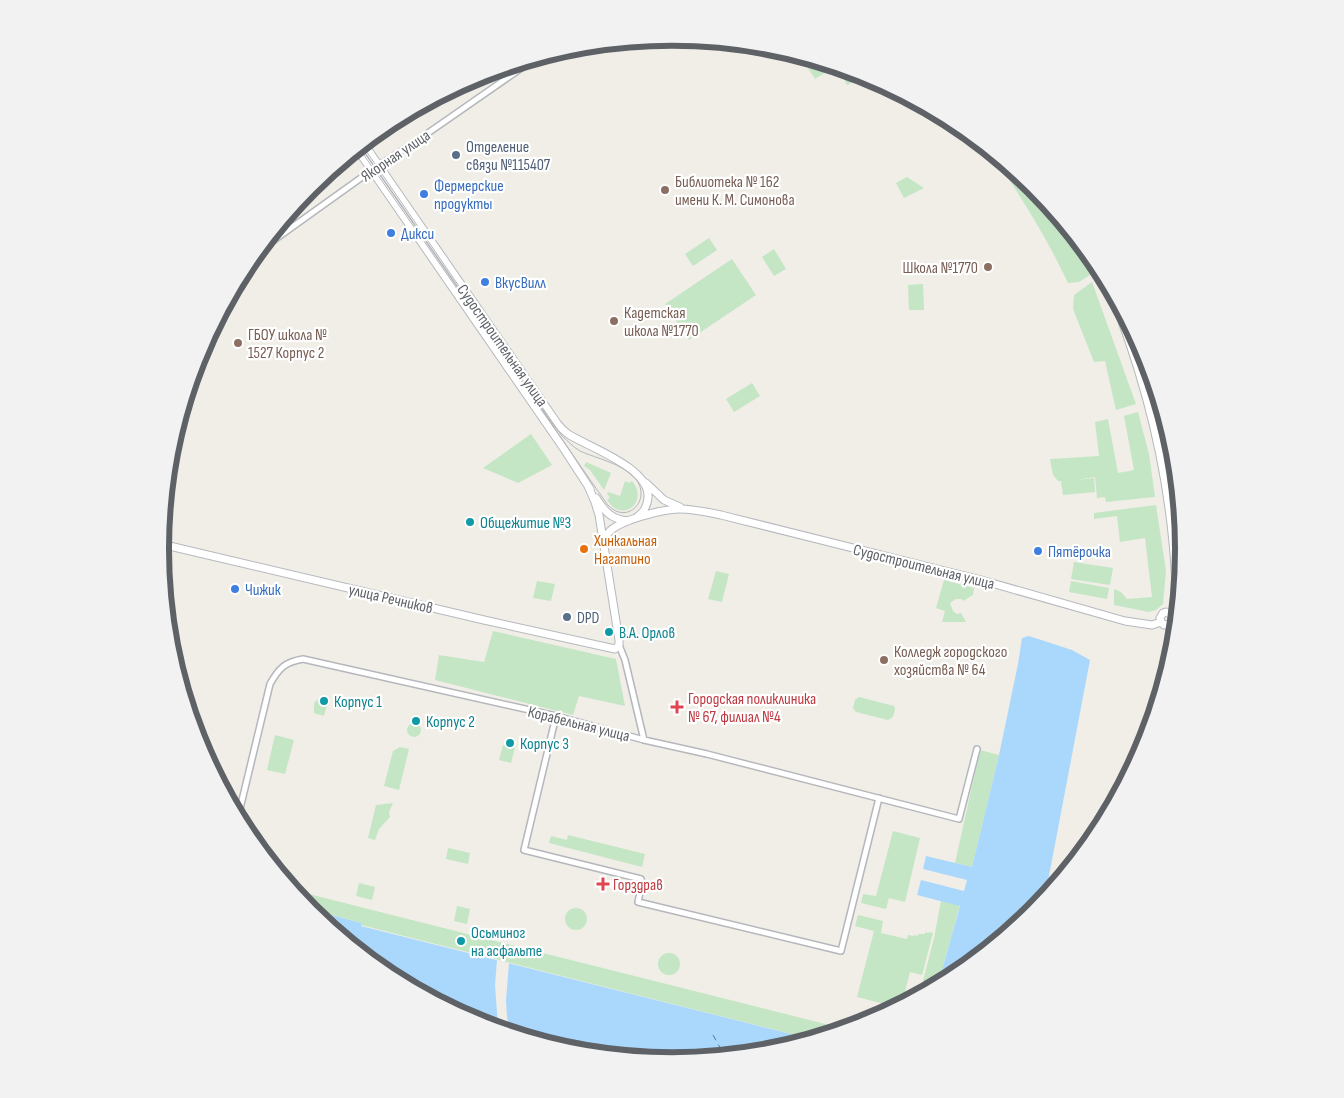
<svg xmlns="http://www.w3.org/2000/svg" width="1344" height="1098" font-family="'Sofia Sans Condensed',sans-serif">
  <rect width="100%" height="100%" fill="#f0eee7"/>
  <path fill="#c4e6c5" d="M800,56L828,64L831,69L815,79Z
    M838,68L860,74L862,77L847,85Z
    M989,150L1034,188L1056,215L1090,275L1079,282L1068,283C1046,236 1019,193 989,150Z
    M907,177L924,188L904,198L896,183Z
    M709,238L717,250L693,266L685,254Z
    M774,249L786,269L774,276L762,257Z
    M732,259L756,295L689,340L665,304Z
    M1092,282L1136,404L1116,410L1105,361L1094,362L1073,309L1074,295Z
    M923,284L924,310H909L908,285Z
    M752,383L760,396L734,412L726,399Z
    M1138,412L1149,454L1155,497L1106,502L1105,497L1097,498L1095,477L1076,480L1094,478L1095,492L1063,495L1061,481H1058L1053,475L1050,459L1099,456L1095,422L1108,419L1118,473L1134,470L1124,416Z
    M531,434L552,465L518,483L483,468Z
    M586,462L611,473L604,490L590,470L584,466Z
    M625,481L629,483L632,481C645,495 634,516 616,509C612,507 610,503 607,500L610,498L607,493L608,492L620,496Z
    M1156,505L1166,571L1163,604L1156,610L1149,612L1114,605V589L1121,592L1127,599L1152,597L1145,538L1120,542L1117,516L1094,519V513Z
    M1074,562L1113,568L1110,585L1071,579Z
    M716,571L729,574L722,602L708,599Z
    M944,580L974,588L973,595L963,601L962,599H956L950,603L953,611L957,614L961,613L966,622H942L945,611L936,608Z
    M537,581L555,584L551,601L533,598Z
    M1071,581L1109,588L1107,599L1069,592Z
    M493,631L616,659L625,706L579,696L573,715L435,680L439,655L484,662Z
    M859,697L894,706L895,709L893,717L888,720L856,712L853,708L855,700Z
    M319,698L328,700L324,716L314,713V703Z
    M407 730a7 7 0 1 1 14 0a7 7 0 1 1-14 0Z
    M275,735L294,740L285,774L267,770Z
    M503,745L515,748L511,763L499,760Z
    M400,747L409,749L399,790L384,786L393,751Z
    M980,750L999,755L972,867L955,863Z
    M393,803L389,812L390,817L379,829L375,840L368,838L376,805Z
    M893,831L920,838L905,902L889,898L886,909L861,903L863,894L876,896Z
    M568,835L645,854L642,867L549,843L551,836L567,840Z
    M448,848L470,853L468,864L446,859Z
    M359,883L375,887L372,900L356,896Z
    M293,890L845,1029L811,1039L361,925V923L325,913L324,915L313,912L310,910Z
    M941,901L960,905L938,984L920,993L934,938Z
    M457,906L470,909L467,924L454,921Z
    M565 919a11 11 0 1 1 22 0a11 11 0 1 1-22 0Z
    M858,915L883,921L881,933L907,939L908,935L914,936L915,935L918,936V934H925V932L928,933L929,932L933,933L922,975L910,972L902,1003L896,1007L857,997L874,931L855,926Z
    M658 964a11 11 0 1 1 22 0a11 11 0 1 1-22 0Z"/>
  <path fill="#aad8fc" d="M1029,636L1072,650L1090,660L1045,897L1033,911L956,974L938,984L960,906L917,895L921,880L964,891L967,880L923,869L926,856L972,867L999,755L1018,664L1022,638Z
    M313,912L323,915L324,913L361,923V926L811,1039L772,1051L672,1060L572,1051L476,1021L388,974Z"/>
  <path fill="#f0eee7" d="M497,960L509,963L506,1000L507,1017L510,1032L498,1028V1026L495,985Z"/>
  <g fill="none" stroke-linecap="round" stroke-linejoin="round">
    <path stroke="#4678af" stroke-width="1" stroke-dasharray="6 5" stroke-linecap="butt" d="M713,1035L724,1055"/>
    <g stroke="#b4b7bb" stroke-width="8">
      <path id="street" d="M256,253L379,165L415,142L536,58
        M619,645L625,660L644,740
        M556,716L524,850L641,879L642,883L638,902L841,951L879,798
        M238,817L270,684C279,668 285,662 303,659L556,716L644,740L707,754L959,819L977,749"/>
    </g>
    <g stroke="#b5b9be" stroke-width="9">
      <path id="secondary" d="M364,144L557,423C560,427 564,431 568,434C588,447 651,468 648,498C647,507 644,512 637,517
        M357,149L564,449L590,489
        M646,483L664,500L680,507
        M596,498C605,512 611,519 628,521
        M161,544L484,620L615,649L619,645V640L599,515L595,502L588,486
        M603,545C604,539 606,535 610,531C621,520 663,509 679,509C693,509 707,512 721,515L981,580L1125,621L1152,625L1161,622L1164,625L1170,624L1172,620C1173,610 1176,599 1176,587C1172,483 1147,381 1108,285
        M1161,622L1160,618L1163,613L1166,612L1172,615"/>
    </g>
    <use href="#street" stroke="#fff" stroke-width="5"/>
    <use href="#secondary" stroke="#fff" stroke-width="7"/>
    <path stroke="#b5b6b7" stroke-width="1" d="M359,148L607,504C627,527 653,499 635,478C621,463 598,459 580,451C573,447 568,441 562,436L362,145"/>
  </g>
  <g fill="#5c6f8a" stroke="#fff" stroke-width="2">
    <circle cx="456" cy="155" r="5"/>
    <circle cx="567" cy="617" r="5"/>
  </g>
  <g fill="#8d6e63" stroke="#fff" stroke-width="2">
    <circle cx="665" cy="190" r="5"/>
    <circle cx="988" cy="267" r="5"/>
    <circle cx="614" cy="321" r="5"/>
    <circle cx="238" cy="343" r="5"/>
    <circle cx="884" cy="660" r="5"/>
  </g>
  <g fill="#3f7fe0" stroke="#fff" stroke-width="2">
    <circle cx="424" cy="194" r="5"/>
    <circle cx="391" cy="233" r="5"/>
    <circle cx="485" cy="282" r="5"/>
    <circle cx="1038" cy="551" r="5"/>
    <circle cx="235" cy="589" r="5"/>
  </g>
  <g fill="#0f9aa8" stroke="#fff" stroke-width="2">
    <circle cx="470" cy="522" r="5"/>
    <circle cx="609" cy="632" r="5"/>
    <circle cx="324" cy="701" r="5"/>
    <circle cx="416" cy="721" r="5"/>
    <circle cx="510" cy="743" r="5"/>
    <circle cx="461" cy="941" r="5"/>
  </g>
  <circle fill="#e8710a" stroke="#fff" stroke-width="2" cx="584" cy="549" r="5"/>
  <g fill="#e0444e" stroke="#fff" stroke-width="2">
    <path d="M674.5 699.5h5v5h5v5h-5v5h-5v-5h-5v-5h5z"/>
    <path d="M600.5 876.5h5v5h5v5h-5v5h-5v-5h-5v-5h5z"/>
  </g>
  <g text-anchor="middle" stroke-width="4.5" stroke-linejoin="round" paint-order="stroke">
    <g font-size="16" fill="#4e5e75" stroke="#fff" text-anchor="start">
      <text x="466" y="152">Отделение<tspan x="466" dy="18">связи №115407</tspan></text>
      <text x="577" y="623">DPD</text>
    </g>
    <g font-size="16" fill="#5e6267" stroke="#fff">
      <text transform="translate(395 155) rotate(-34)" y="6">Якорная улица</text>
      <text transform="translate(503 345) rotate(55)" y="6">Судостроительная улица</text>
      <text transform="translate(924 566) rotate(14)" y="6">Судостроительная улица</text>
      <text transform="translate(391 598) rotate(13)" y="6">улица Речников</text>
      <text transform="translate(579 723) rotate(14)" y="6">Корабельная улица</text>
    </g>
    <g font-size="16" fill="#785e54" stroke="#fff" text-anchor="start">
      <text x="675" y="187">Библиотека № 162<tspan x="675" dy="18">имени К. М. Симонова</tspan></text>
      <text x="978" y="273" text-anchor="end">Школа №1770</text>
      <text x="624" y="318">Кадетская<tspan x="624" dy="18">школа №1770</tspan></text>
      <text x="248" y="340">ГБОУ школа №<tspan x="248" dy="18">1527 Корпус 2</tspan></text>
      <text x="894" y="657">Колледж городского<tspan x="894" dy="18">хозяйства № 64</tspan></text>
    </g>
    <g font-size="16" fill="#366cbe" stroke="#fff" text-anchor="start">
      <text x="434" y="191">Фермерские<tspan x="434" dy="18">продукты</tspan></text>
      <text x="401" y="239">Дикси</text>
      <text x="495" y="288">ВкусВилл</text>
      <text x="1048" y="557">Пятёрочка</text>
      <text x="245" y="595">Чижик</text>
    </g>
    <g font-size="16" fill="#0d838f" stroke="#fff" text-anchor="start">
      <text x="480" y="528">Общежитие №3</text>
      <text x="619" y="638">В.А. Орлов</text>
      <text x="334" y="707">Корпус 1</text>
      <text x="426" y="727">Корпус 2</text>
      <text x="520" y="749">Корпус 3</text>
      <text x="471" y="938">Осьминог<tspan x="471" dy="18">на асфальте</tspan></text>
    </g>
    <g font-size="16" fill="#c56008" stroke="#fff" text-anchor="start">
      <text x="594" y="546">Хинкальная<tspan x="594" dy="18">Нагатино</tspan></text>
    </g>
    <g font-size="16" fill="#be3a42" stroke="#fff" text-anchor="start">
      <text x="688" y="704">Городская поликлиника<tspan x="688" dy="18">№ 67, филиал №4</tspan></text>
      <text x="613" y="890">Горздрав</text>
    </g>
  </g>
  <path d="M0 0H1344V1098H0ZM169 549a503 503 0 1 1 1006 0a503 503 0 1 1-1006 0Z" fill="#f2f2f3" fill-rule="evenodd"/>
  <path fill="none" stroke="#5e6267" stroke-width="6" d="M169 549a503 503 0 1 1 1006 0a503 503 0 1 1-1006 0Z"/>
</svg>
